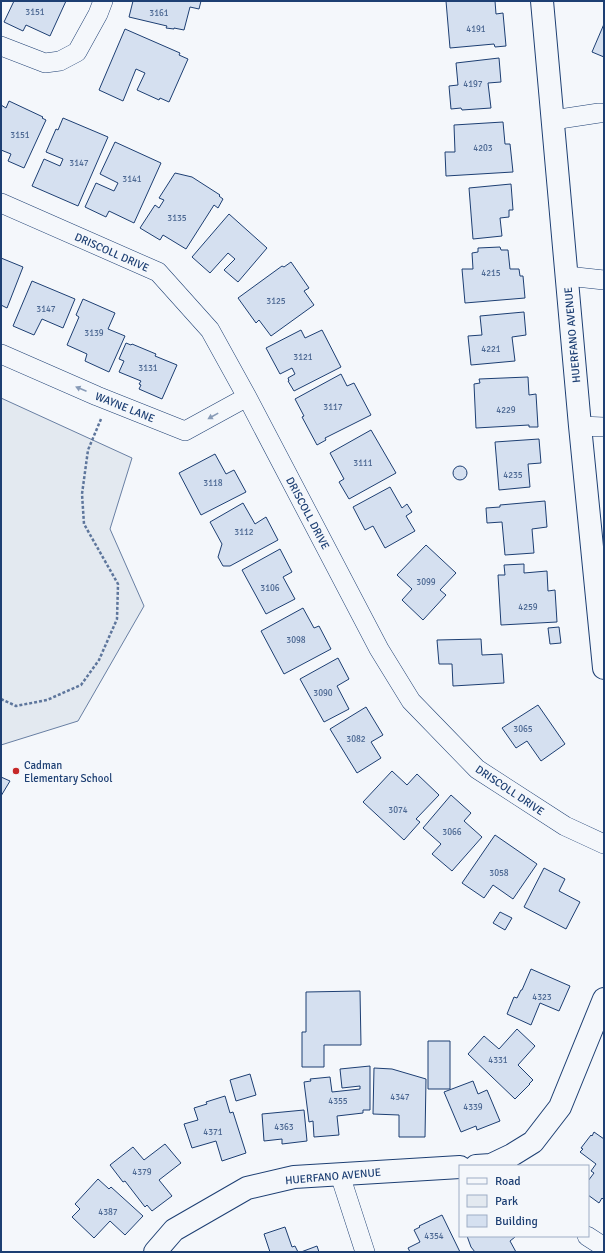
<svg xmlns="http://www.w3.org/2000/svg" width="605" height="1253" font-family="Signika,sans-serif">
  <rect width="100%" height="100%" fill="#f4f7fb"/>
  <path fill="#e3e9f0" stroke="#687fa3" d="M1,398L132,458L110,529L144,606L78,721L1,745Z"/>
  <path fill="#d5e0f0" stroke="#1d3f73" d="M14,1H66L50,36L26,25L23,31L4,22Z
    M133,1H201L199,9L190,7L184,30L174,28V29L166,28L167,26L129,17Z
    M446,1H495L496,14L503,13L506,46L495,47L494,44L450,48Z
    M604,24V57L592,52Z
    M125,29L180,53L179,55L188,59L169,102L160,98L159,100L137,90L145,73L136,69L123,101L99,90Z
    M499,58L501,82L488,83L491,108L462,110L461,108L451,109L449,86L458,85L456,63Z
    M9,101L43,117L42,118L46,120L24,168L8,161L11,154L1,150V105L6,108Z
    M63,118L108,137L78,206L32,186L44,159L60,166L63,159L46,152L56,129L58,130Z
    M503,122L505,144H510L513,172L446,176L445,152H455L454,125Z
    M115,142L161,163L134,223L109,211L106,217L85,207L96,183L114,191L118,183L100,174Z
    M175,173L192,177L220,195L219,196L223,199L218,208L214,205L186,249L163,235L160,240L140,228L155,205L159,208L164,200L159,198Z
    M511,184L513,210H509V217L500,218L502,236L473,239L469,188Z
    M229,214L267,248L238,282L224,270L235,259L228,253L210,273L192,257Z
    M500,247L501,250H508L510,269H519L520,276H523L525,298L465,303L462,269H473L472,253L478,252V248Z
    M1,258L23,267L7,308L1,305Z
    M291,262L309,288L304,291L314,305L271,336L259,320L256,323L238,298L282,266L284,267Z
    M32,281L75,299L63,328L42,319L34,335L13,326Z
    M83,299L115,313L108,329L125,336L109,372L85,361L87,354L67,345L79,317L76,315Z
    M524,312L526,335L512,337L515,361L471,365L468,336L482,335L480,316Z
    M301,330L305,338L322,330L341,367L294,391L288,381H289L288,378L295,374L292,368L280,374L266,348Z
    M126,343L131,345L132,344L156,354L155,356L177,365L162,399L139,389L141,385L139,384L141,381L119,372L124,361L119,359Z
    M341,374L347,386L354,383L371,415L325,438L326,440L317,445L302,417L304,416L295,399Z
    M528,377L529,395L536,394L538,427H529V425L476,428L474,384L480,383L479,379Z
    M371,430L396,473L349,499L339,482L344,479L330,453Z
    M539,439L541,463L528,464L530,487L499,490L495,442Z
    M215,454L226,474L234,470L246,492L201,515L179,473Z
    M453 473a7 7 0 1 1 14 0a7 7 0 1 1-14 0Z
    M390,487L402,508L407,504L412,512L406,516L415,531L385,548L373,526L365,530L353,507Z
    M545,501L547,527L532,529L534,553L505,555L502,522L487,523L486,508L500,507V505Z
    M243,503L255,524L266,517L278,540L230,566H223L218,557L222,544L210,522Z
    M426,545L456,573L440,590L446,595L423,620L402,600L412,589L397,575Z
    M280,549L292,572L283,577L295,599L266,614L242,570Z
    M524,564V573L547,571L548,591L555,590L557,622L501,625L498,575H505L504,565Z
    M303,608L314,628L319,626L331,649L284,674L261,631Z
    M559,627L561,643L550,644L548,628Z
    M481,639L482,655L502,654L504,683L453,686L452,664H439L437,640Z
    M338,658L349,679L337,686L349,709L324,722L300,679Z
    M538,705L565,744L541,761L527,741L516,748L502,728Z
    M366,707L383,735L371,742L381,758L357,773L330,729Z
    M392,771L407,785L417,774L439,795L416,819L420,822L404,840L363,802Z
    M1,777L10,781L1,796Z
    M451,795L471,813L464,821L482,837L452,871L432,854L441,844L423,828Z
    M495,835L537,864L513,899L493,885L484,898L462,883Z
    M544,868L565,879L559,891L580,902L566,929L524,907Z
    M500,912L512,918L505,930L493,923Z
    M531,969L570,986L559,1011L540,1003L531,1025L507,1014L514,997L517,998L521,990H522Z
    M360,991L361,1045H324V1067H302V1032H306V992Z
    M517,1029L535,1046L518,1065L533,1080L529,1084H530L515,1099L468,1054L484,1036L499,1049Z
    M428,1041H450V1089H428Z
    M370,1066V1110H363V1113L337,1116L339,1135L314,1137L313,1121L309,1122L304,1082L311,1081L310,1079L330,1077L332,1092L360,1089V1086L342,1088L340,1069Z
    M374,1068L392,1069L426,1079L425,1137H399V1115L373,1114Z
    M250,1074L256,1095L236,1101L230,1080Z
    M473,1081L478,1094L487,1090L500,1121L477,1130L476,1126L461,1132L444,1092Z
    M225,1096L230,1113L233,1112L246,1153L222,1161L216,1141L192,1148L184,1124L198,1120L194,1108L207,1104L206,1102Z
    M304,1110L307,1141L282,1144V1139L264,1141L262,1114Z
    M594,1132L604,1139V1200L602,1198L599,1203L588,1195V1181L594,1173L591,1171L596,1164L580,1152L583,1149L581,1148L591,1135L592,1136Z
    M165,1144L181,1163L159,1180L172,1196L152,1211L147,1205L145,1207L125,1181L123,1182L110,1165L133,1147L144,1160Z
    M98,1179L109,1189L111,1187L143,1216L125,1235L110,1221L94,1238L72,1217L80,1209L75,1204Z
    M442,1215L460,1252H410L408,1248L420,1242L414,1230L420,1227L419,1226Z
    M285,1227L292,1247L295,1246L298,1252H270L264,1234Z
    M467,1236H515V1237L510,1241L516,1252H475L471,1247Z
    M317,1246L319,1252L320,1251L321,1252H301Z"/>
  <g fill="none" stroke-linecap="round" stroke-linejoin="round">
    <g stroke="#1d3f73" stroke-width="20">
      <path id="street" d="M1,46L45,63L60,61L77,52L98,14L103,1
        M553,120L599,113H604
        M1,203L158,272L210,330L247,397L379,649L411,701L477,769L565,826L604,844
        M567,276L604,280
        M1,354L97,396L185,431L247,397
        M580,426L604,427
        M340,1175L365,1252
        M587,1236L604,1247"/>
    </g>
    <g stroke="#1d3f73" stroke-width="24">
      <path id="secondary" d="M542,1L580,426L604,668
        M476,1166L491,1165L512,1155L533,1142L560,1107L604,999
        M155,1252L174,1230L247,1188L294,1177L460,1167"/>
    </g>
    <path stroke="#5e769c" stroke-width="2.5" stroke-dasharray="3 2" stroke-linecap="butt" d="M1,699L16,706L47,700L81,685L99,660L117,619L118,584L84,524L82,494L88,450L101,419"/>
    <use href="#street" stroke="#f4f7fb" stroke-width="19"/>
    <use href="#secondary" stroke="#f4f7fb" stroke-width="22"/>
  </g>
  <defs><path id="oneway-solid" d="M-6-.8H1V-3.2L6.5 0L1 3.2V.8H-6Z"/></defs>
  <g fill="#889bb7">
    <use href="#oneway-solid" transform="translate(81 389) rotate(-157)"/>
    <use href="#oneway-solid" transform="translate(213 416) rotate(151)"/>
  </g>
  <circle fill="#c62828" stroke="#f4f7fb" stroke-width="1.5" cx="16" cy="771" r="4"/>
  <g text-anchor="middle" stroke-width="3" stroke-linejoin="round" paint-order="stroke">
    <g font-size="9" fill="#4b6792">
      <text x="35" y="15">3151</text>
      <text x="159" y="16">3161</text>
      <text x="476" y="32">4191</text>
      <text x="473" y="87">4197</text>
      <text x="20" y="138">3151</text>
      <text x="483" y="151">4203</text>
      <text x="79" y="166">3147</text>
      <text x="132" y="182">3141</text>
      <text x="177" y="221">3135</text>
      <text x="491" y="276">4215</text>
      <text x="276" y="304">3125</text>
      <text x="46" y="312">3147</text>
      <text x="94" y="336">3139</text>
      <text x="491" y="352">4221</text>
      <text x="303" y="360">3121</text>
      <text x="148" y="371">3131</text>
      <text x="333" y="410">3117</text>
      <text x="506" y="413">4229</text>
      <text x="363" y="466">3111</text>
      <text x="513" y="478">4235</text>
      <text x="213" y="486">3118</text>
      <text x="244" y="535">3112</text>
      <text x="426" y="585">3099</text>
      <text x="270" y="591">3106</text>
      <text x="528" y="610">4259</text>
      <text x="296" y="643">3098</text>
      <text x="323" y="696">3090</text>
      <text x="523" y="732">3065</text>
      <text x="356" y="742">3082</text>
      <text x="398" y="813">3074</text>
      <text x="452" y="835">3066</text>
      <text x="499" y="876">3058</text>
      <text x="542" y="1000">4323</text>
      <text x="498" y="1063">4331</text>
      <text x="400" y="1100">4347</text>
      <text x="338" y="1104">4355</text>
      <text x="473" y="1110">4339</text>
      <text x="284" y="1130">4363</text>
      <text x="213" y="1135">4371</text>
      <text x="142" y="1175">4379</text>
      <text x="108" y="1215">4387</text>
      <text x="434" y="1239">4354</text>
    </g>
    <g font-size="11" fill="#1d3f73" stroke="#f4f7fb">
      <text transform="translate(112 252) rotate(24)" y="4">DRISCOLL DRIVE</text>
      <text transform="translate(572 335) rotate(-95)" y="4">HUERFANO AVENUE</text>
      <text transform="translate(125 407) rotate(22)" y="4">WAYNE LANE</text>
      <text transform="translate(308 513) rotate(62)" y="4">DRISCOLL DRIVE</text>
      <text transform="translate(510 790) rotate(34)" y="4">DRISCOLL DRIVE</text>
      <text transform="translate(333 1176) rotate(-5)" y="4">HUERFANO AVENUE</text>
    </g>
    <g font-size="11" fill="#1d3f73" stroke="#f4f7fb" text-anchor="start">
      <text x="24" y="769">Cadman<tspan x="24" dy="13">Elementary School</tspan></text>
    </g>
  </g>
  <rect width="605" height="1253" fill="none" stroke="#1d3f73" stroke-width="4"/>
  <rect x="459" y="1165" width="130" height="72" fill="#f4f7fb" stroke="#9eadc5"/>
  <rect x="467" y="1178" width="20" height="6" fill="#f4f7fb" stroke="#9eadc5"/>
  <text x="495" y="1185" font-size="12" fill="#1d3f73">Road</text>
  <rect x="467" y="1195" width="20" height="12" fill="#e3e9f0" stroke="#9eadc5"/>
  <text x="495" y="1205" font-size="12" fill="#1d3f73">Park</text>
  <rect x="467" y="1215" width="20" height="12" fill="#d5e0f0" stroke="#9eadc5"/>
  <text x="495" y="1225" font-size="12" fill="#1d3f73">Building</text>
</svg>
